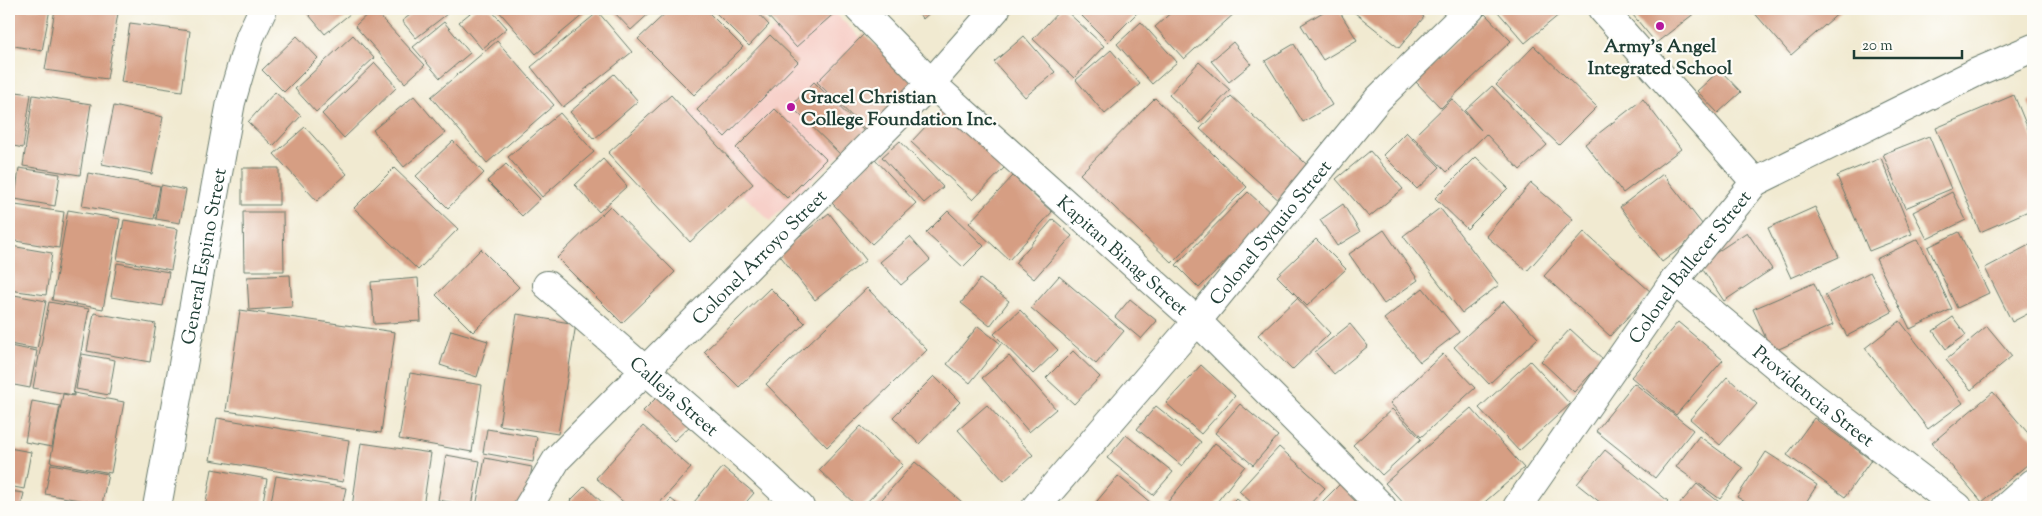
<svg xmlns="http://www.w3.org/2000/svg" width="2042" height="516" font-family="'Sorts Mill Goudy',serif">
  <rect width="100%" height="100%" fill="#fdfcf7"/>
  <filter id="ink" filterUnits="userSpaceOnUse"><feTurbulence type="fractalNoise" baseFrequency=".02" numOctaves="2"/><feDisplacementMap in="SourceGraphic" scale="10" xChannelSelector="R" yChannelSelector="G"/><feConvolveMatrix kernelMatrix="1 2 1 2 8 2 1 2 1" color-interpolation-filters="sRGB"/></filter>
  <filter id="wash" filterUnits="userSpaceOnUse"><feTurbulence type="fractalNoise" baseFrequency=".0096" numOctaves="4" result="noise"/><feDisplacementMap in="SourceGraphic" scale="20" xChannelSelector="R" yChannelSelector="G"/><feGaussianBlur stdDeviation="1.12" result="paint"/><feColorMatrix in="noise" values="0 0 0 0 0 0 0 0 0 0 0 0 0 0 0 0 0 1.4 0 .05"/><feComposite in="paint" operator="in"/></filter>
  <g filter="url(#wash)">
    <rect width="100%" height="100%" fill="#f1ead1"/>
    <path fill="#f7d0c9" d="M796,9H831L910,87L770,221L673,127Z"/>
    <g id="blocks">
      <path fill="#d69e83" d="M9,9H50L42,51L9,45Z
        M55,9H91L118,13L107,79L45,70Z
        M127,9H184V13L127,12Z
        M304,9H356L325,34Z
        M373,9L425,65L405,83L355,26Z
        M418,9H442L447,14L416,38L402,21Z
        M475,9H490L507,28L482,49L459,22Z
        M497,9H590L536,54Z
        M611,9H654L631,30Z
        M670,9H705L743,47L694,95L638,39Z
        M712,9H754L769,25L749,46Z
        M772,9H839L796,47L766,14Z
        M914,9H934L923,19Z
        M1061,9H1064L1104,46L1074,78L1033,39Z
        M1075,9H1141L1108,42Z
        M1175,9H1233L1236,12L1184,59L1155,27Z
        M1328,9H1338L1357,40L1323,60L1301,25Z
        M1350,9H1414L1424,17L1399,48Z
        M1501,9H1566L1525,43L1498,12Z
        M1628,9H1700L1656,43Z
        M1751,9H1839L1841,11L1791,55Z
        M598,12L632,52L563,107L531,67Z
        M1485,14L1511,41L1441,108L1415,81Z
        M444,22L470,53L440,78L413,47Z
        M1141,22L1177,62L1152,84L1117,44Z
        M130,23L190,31L182,91L121,82Z
        M864,34L921,90L873,137L817,82Z
        M353,35L374,58L316,112L295,89Z
        M770,35L798,62L725,137L697,110Z
        M297,36L318,58L284,92L262,70Z
        M1024,36L1055,72L1025,97L994,62Z
        M497,41L554,105L487,163L431,97Z
        M1233,42L1251,64L1229,82L1211,61Z
        M1294,44L1332,105L1303,122L1265,61Z
        M1534,46L1597,107L1559,145L1496,85Z
        M1111,50L1140,84L1105,114L1076,80Z
        M1199,62L1230,90L1199,123L1169,95Z
        M375,63L397,87L344,138L322,114Z
        M1720,70L1741,92L1718,113L1697,91Z
        M614,74L638,101L594,139L570,112Z
        M814,82L869,136L846,160L791,106Z
        M1492,86L1547,145L1520,170L1486,134L1447,172L1413,137L1452,99L1481,130L1465,111Z
        M9,91L31,94L23,148L9,145Z
        M275,92L301,116L273,146L248,122Z
        M33,95L91,104L80,175L23,166Z
        M671,95L753,184L690,242L608,153Z
        M2014,95L2033,141V209L1980,232L1936,128Z
        M414,96L445,133L404,167L373,130Z
        M1231,96L1313,170L1282,203L1200,129Z
        M1155,98L1247,187L1172,263L1080,174Z
        M1643,99L1681,149L1623,193L1585,144Z
        M2033,99V114L2028,102Z
        M114,106L163,117L152,174L102,164Z
        M943,108L1005,167L973,200L911,142Z
        M775,109L826,159L787,198L736,148Z
        M560,113L594,152L542,197L508,157Z
        M305,127L347,174L317,201L274,154Z
        M1406,132L1440,167L1417,189L1383,155Z
        M1929,136L1951,189L1905,208L1883,154Z
        M453,141L484,173L448,208L416,176Z
        M900,141L943,187L924,203L882,157Z
        M1370,151L1403,189L1369,217L1336,179Z
        M1476,157L1508,188L1467,229L1435,198Z
        M874,158L916,203L872,244L829,200Z
        M1881,158L1912,234L1869,251L1837,176Z
        M603,159L627,186L599,212L575,185Z
        M506,164L540,199L522,216L487,181Z
        M19,168L60,174L55,206L15,199Z
        M242,168H279V205H242Z
        M394,168L458,229L418,270L354,208Z
        M88,173L160,186L154,219L82,206Z
        M1663,174L1706,229L1662,262L1620,207Z
        M1013,176L1052,212L1009,260L969,223Z
        M1531,183L1573,219L1527,271L1486,236Z
        M161,185L186,190L180,223L156,219Z
        M1248,192L1272,214L1199,288L1176,265Z
        M1952,192L1966,220L1927,239L1913,212Z
        M1343,204L1360,232L1337,246L1320,220Z
        M15,205L64,212L59,248L9,240Z
        M610,206L675,272L622,323L557,258Z
        M1815,207L1839,257L1791,278L1768,228Z
        M1440,208L1499,285L1462,313L1403,236Z
        M68,210L120,219L103,309L52,300Z
        M948,211L984,246L963,267L926,233Z
        M243,212H283L284,271H244Z
        M829,213L866,260L815,300L778,253Z
        M1053,219L1072,236L1034,279L1015,263Z
        M124,220L178,229L171,270L117,260Z
        M1384,230L1418,280L1384,304L1349,254Z
        M1584,232L1651,292L1610,336L1544,276Z
        M1747,232L1772,269L1724,301L1699,264Z
        M1959,232L1989,293L1957,308L1928,247Z
        M910,237L930,260L901,285L880,262Z
        M1316,239L1346,269L1307,306L1277,276Z
        M1918,239L1952,309L1910,329L1876,259Z
        M2033,243V311L2012,322L1985,268Z
        M11,246L52,253L46,295L9,290V263Z
        M481,249L519,287L473,332L436,295Z
        M117,263L169,272L163,306L111,297Z
        M1870,272L1892,312L1847,336L1825,295Z
        M290,275L292,307L249,310L247,277Z
        M1059,276L1124,331L1096,364L1031,308Z
        M418,278L421,321L374,324L371,282Z
        M980,279L1009,301L990,326L961,303Z
        M1814,283L1833,325L1772,352L1753,309Z
        M770,288L805,323L739,387L704,352Z
        M867,288L927,350L827,447L766,384Z
        M1423,288L1459,332L1420,362L1384,319Z
        M9,294L46,301L37,349L9,344Z
        M1297,298L1330,333L1292,370L1258,335Z
        M1130,299L1157,321L1141,339L1115,317Z
        M1504,301L1538,338L1489,384L1454,347Z
        M49,302L89,309L73,395L33,388Z
        M240,310L395,332L381,433L226,411Z
        M1020,310L1058,350L1033,374L994,334Z
        M94,313L156,324L150,362L87,351Z
        M517,314L576,324L558,434L499,425Z
        M1953,317L1966,335L1946,349L1933,331Z
        M1900,321L1963,403L1928,429L1865,348Z
        M1678,322L1723,360L1676,415L1631,377Z
        M1350,324L1368,346L1334,374L1315,352Z
        M978,326L1001,344L970,383L947,364Z
        M1987,326L2012,356L1971,390L1946,360Z
        M1570,329L1604,360L1574,392L1541,361Z
        M451,330L488,341L477,377L440,365Z
        M9,346L37,351L30,388L9,384Z
        M1073,351L1100,377L1074,404L1046,378Z
        M82,354L115,360L109,395L76,389Z
        M1443,354L1475,388L1421,437L1390,403Z
        M1009,356L1056,409L1029,432L982,378Z
        M1530,361L1570,404L1519,451L1479,408Z
        M1201,365L1235,396L1201,434L1166,403Z
        M410,373L482,385L472,452L399,439Z
        M934,376L960,402L919,444L893,417Z
        M1727,377L1757,404L1720,445L1690,419Z
        M1634,383L1693,430L1655,478L1596,431Z
        M1993,392L2033,439V460L1982,502L1932,443Z
        M74,393L124,402L111,473L50,462L63,394L74,396Z
        M660,394L691,425L674,441L643,411Z
        M32,401L60,406L52,447L25,442Z
        M1240,404L1278,436L1253,465L1215,433Z
        M987,405L1033,455L1004,481L958,430Z
        M1156,406L1201,442L1182,466L1137,429Z
        M1471,408L1524,468L1479,507H1407L1385,483Z
        M1392,409L1421,439L1382,475L1353,445Z
        M217,418L349,440L343,482L210,460Z
        M1814,418L1871,460L1845,497L1787,455Z
        M643,426L691,468L656,507H629L596,478Z
        M861,426L903,465L862,507H858L819,470Z
        M487,429L537,437L533,462L483,453Z
        M1126,435L1173,472L1153,495L1107,458Z
        M1699,436L1743,468L1720,499L1676,467Z
        M361,443L431,453L423,507H352Z
        M1215,443L1245,466L1213,507H1173L1167,503Z
        M1279,447L1325,488L1307,507H1256L1239,491Z
        M9,448L31,452L24,489L9,486Z
        M1605,450L1668,501L1662,507H1606L1577,484Z
        M1766,452L1817,485L1803,507H1753L1737,497Z
        M446,455L480,461L472,506L438,500Z
        M485,458L532,467L525,507H476Z
        M915,462L962,502L958,507H875Z
        M51,464L108,474L102,504L45,494Z
        M723,467L754,493L742,507H690Z
        M212,469L267,479L262,507H205Z
        M276,476L346,488L342,507H270Z
        M1118,476L1156,507H1092Z
        M1346,478L1376,507H1317Z
        M1697,484L1725,507H1677Z
        M585,486L607,507H564Z
        M9,491L24,493L21,507H9Z
        M1236,498L1246,507H1227Z
        M671,499L681,507H664Z
        M1829,501L1838,507H1824Z
        M75,502L97,506L96,507H74Z"/>
    </g>
  </g>
  <g filter="url(#ink)">
    <use href="#blocks" fill-opacity="0" stroke="#687a6b" stroke-width="1"/>
    <g fill="none" stroke-linecap="round" stroke-linejoin="round">
      <g stroke="#687a6b" stroke-width="30">
        <g id="minor">
          <path id="s1" d="M859,9L931,83L1197,321L1382,507"/>
          <path id="s2" d="M1674,281L1815,398L1958,507"/>
          <path id="s3" d="M547,285L757,467L800,507"/>
          <path id="s4" d="M528,507L557,459L931,83L996,9"/>
          <path id="s5" d="M1036,507L1197,321L1378,99L1470,9"/>
          <path d="M2006,507L2033,483"/>
        </g>
      </g>
      <g stroke="#687a6b" stroke-width="30">
        <g id="tertiary">
          <path d="M1602,9L1755,182"/>
          <path id="s6" d="M1517,507L1674,281L1755,182L1977,72L2033,48"/>
        </g>
      </g>
      <g stroke="#687a6b" stroke-width="30">
        <g id="secondary">
          <path id="s7" d="M157,507L231,102L250,37L263,9"/>
        </g>
      </g>
      <use href="#minor" stroke="#fff" stroke-width="28"/>
      <use href="#tertiary" stroke="#fff" stroke-width="28"/>
      <use href="#secondary" stroke="#fff" stroke-width="28"/>
    </g>
  </g>
  <g fill="#b5179e" stroke="#fdfcf7" stroke-width="2">
    <circle cx="1660" cy="26" r="5"/>
    <circle cx="791" cy="107" r="5"/>
  </g>
  <g text-anchor="middle" stroke-width="4.5" stroke-linejoin="round" paint-order="stroke">
    <g font-size="19" font-weight="bold" fill="#1f3d34" stroke="#fdfcf7">
      <text x="1660" y="52">Army's Angel<tspan x="1660" dy="22">Integrated School</tspan></text>
      <text x="801" y="103" text-anchor="start">Gracel Christian<tspan x="801" dy="22">College Foundation Inc.</tspan></text>
    </g>
    <g font-size="19" fill="#1f3d34" stroke="#fdfcf7">
      <text dy="7" stroke="none"><textPath href="#s5" startOffset="361">Colonel Syquio Street</textPath></text>
      <text dy="7" stroke="none"><textPath href="#s1" startOffset="361">Kapitan Binag Street</textPath></text>
      <text dy="7" stroke="none"><textPath href="#s7" startOffset="255">General Espino Street</textPath></text>
      <text dy="7" stroke="none"><textPath href="#s4" startOffset="342">Colonel Arroyo Street</textPath></text>
      <text dy="7" stroke="none"><textPath href="#s6" startOffset="296">Colonel Ballecer Street</textPath></text>
      <text dy="7" stroke="none"><textPath href="#s3" startOffset="169">Calleja Street</textPath></text>
      <text dy="7" stroke="none"><textPath href="#s2" startOffset="181">Providencia Street</textPath></text>
    </g>
  </g>
  <rect width="2042" height="516" fill="none" stroke="#fdfcf7" stroke-width="30"/>
  <path d="M1854 50v8h108v-8" fill="none" stroke="#1f3d34" stroke-width="2.5"/>
  <text x="1862" y="50" font-size="15" fill="#1f3d34" stroke="#fdfcf7" stroke-width="4" paint-order="stroke">20 m</text>
</svg>
